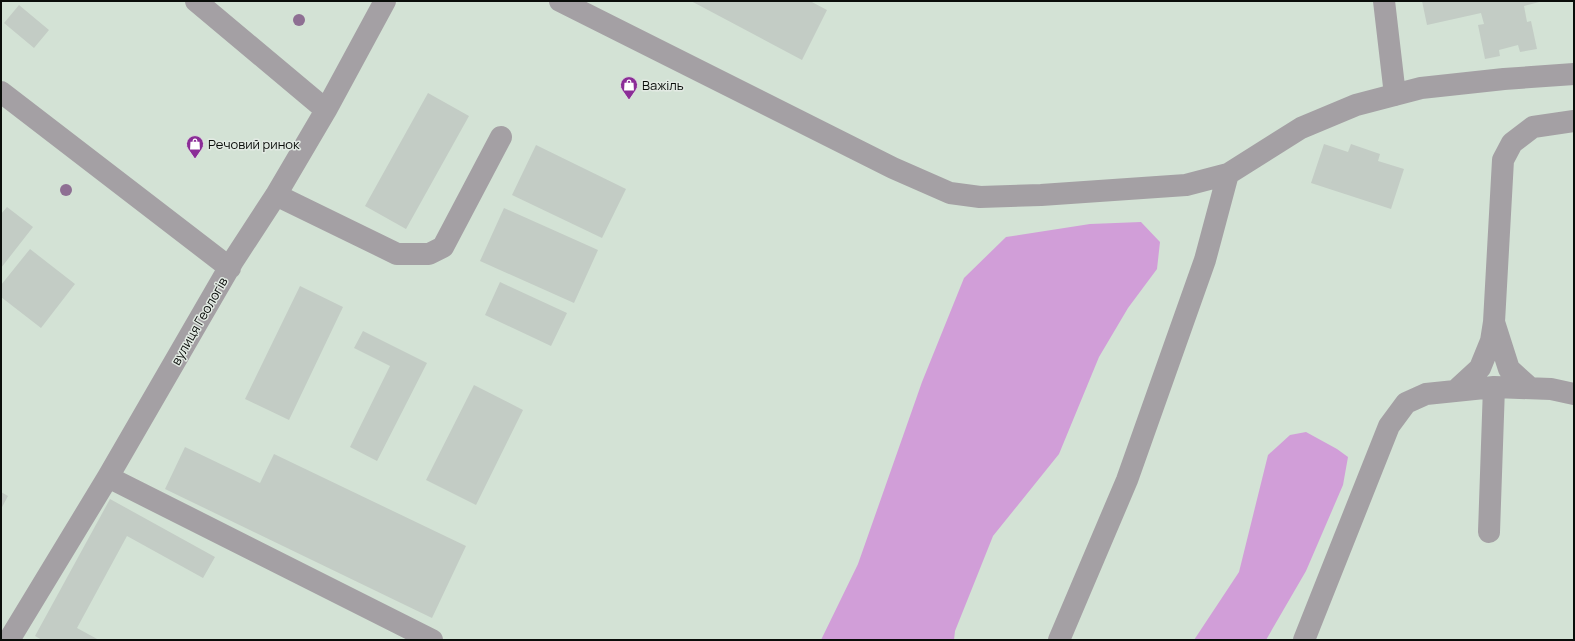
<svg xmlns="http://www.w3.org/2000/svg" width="1575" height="641" font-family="Manrope,sans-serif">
  <rect width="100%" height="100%" fill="#e2eae3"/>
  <path fill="#d3e2d5" d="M1,1H1574V640H1Z"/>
  <path fill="#d19ed8" d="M1141,222L1160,242L1157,269L1128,308L1099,357L1059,454L993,536L955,631L954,640H821L858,564L922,382L964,278L1006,237L1090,224Z
    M1306,432L1337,449L1348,457L1343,485L1306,571L1266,640H1194L1239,572L1268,455L1290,435Z"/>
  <path fill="#c3ccc5" d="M691,1H810L827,10L802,60Z
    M1422,1H1543L1524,6L1527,22L1531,21L1537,49L1520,52L1518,45L1499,50L1500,56L1485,59L1478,25L1484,24L1481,13L1427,25Z
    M19,5L49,30L34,48L4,23Z
    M428,93L469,116L406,229L365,206Z
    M1324,144L1348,152L1351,144L1380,154L1378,161L1404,169L1391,209L1311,183Z
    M536,145L626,189L602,238L512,195Z
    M7,207L33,227L1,268V214Z
    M504,208L598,250L574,303L480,261Z
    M30,249L75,284L41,328L1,297V285Z
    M500,282L567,313L551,346L485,315Z
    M300,286L343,307L289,420L245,399Z
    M363,331L427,363L377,461L350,447L390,366L354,348Z
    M474,385L523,410L476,505L426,480Z
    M185,447L260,483L274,454L466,546L432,618L165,489Z
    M1,492L8,496L1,509Z
    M110,499L215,557L203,578L127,536L77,628L99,640H42L35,636Z"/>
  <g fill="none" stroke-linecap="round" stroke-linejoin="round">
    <path stroke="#a4a0a4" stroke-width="22" d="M196,1L326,110
      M560,1L893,168L950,193L980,197L1041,195L1186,185L1228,174L1301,128L1356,105L1421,88L1504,79L1574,74
      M1384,1L1395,95
      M1,92L230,268
      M276,195L397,254H429L443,247L501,137
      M1530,388L1509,369L1494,322L1503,160L1512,143L1533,127L1574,121
      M1455,391L1480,368L1491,341L1494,322
      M108,477L432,640
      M1489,532L1494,387
      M9,640L108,477L233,261L276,195L326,110L385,1
      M1059,640L1127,480L1205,260L1228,174
      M1304,640L1389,426L1406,403L1426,394L1494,387L1551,389L1574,394"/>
  </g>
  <g fill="#8e6f93">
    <circle cx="299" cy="20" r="6"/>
    <circle cx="66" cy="190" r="6"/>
  </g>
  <defs>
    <g id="shop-pin" transform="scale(0.9)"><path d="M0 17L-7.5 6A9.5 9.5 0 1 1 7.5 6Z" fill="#8b2d97" stroke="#e2eae3"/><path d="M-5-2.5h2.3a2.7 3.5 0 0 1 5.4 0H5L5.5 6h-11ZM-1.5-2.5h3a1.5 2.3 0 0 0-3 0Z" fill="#fff"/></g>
  </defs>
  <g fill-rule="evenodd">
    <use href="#shop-pin" x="629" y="85"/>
    <use href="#shop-pin" x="195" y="144"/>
  </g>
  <g text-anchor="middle" stroke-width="3" stroke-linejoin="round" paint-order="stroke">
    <g font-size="13" fill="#0a0d0a" stroke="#e2eae3" text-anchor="start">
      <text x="642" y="90">Важіль</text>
      <text x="208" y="149">Речовий ринок</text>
    </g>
    <g font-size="13" fill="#0a0d0a" stroke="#e2eae3">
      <text transform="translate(199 321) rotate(-60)" y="5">вулиця Геологів</text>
    </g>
  </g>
  <rect width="1575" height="641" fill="none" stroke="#0a0d0a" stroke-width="4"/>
</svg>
